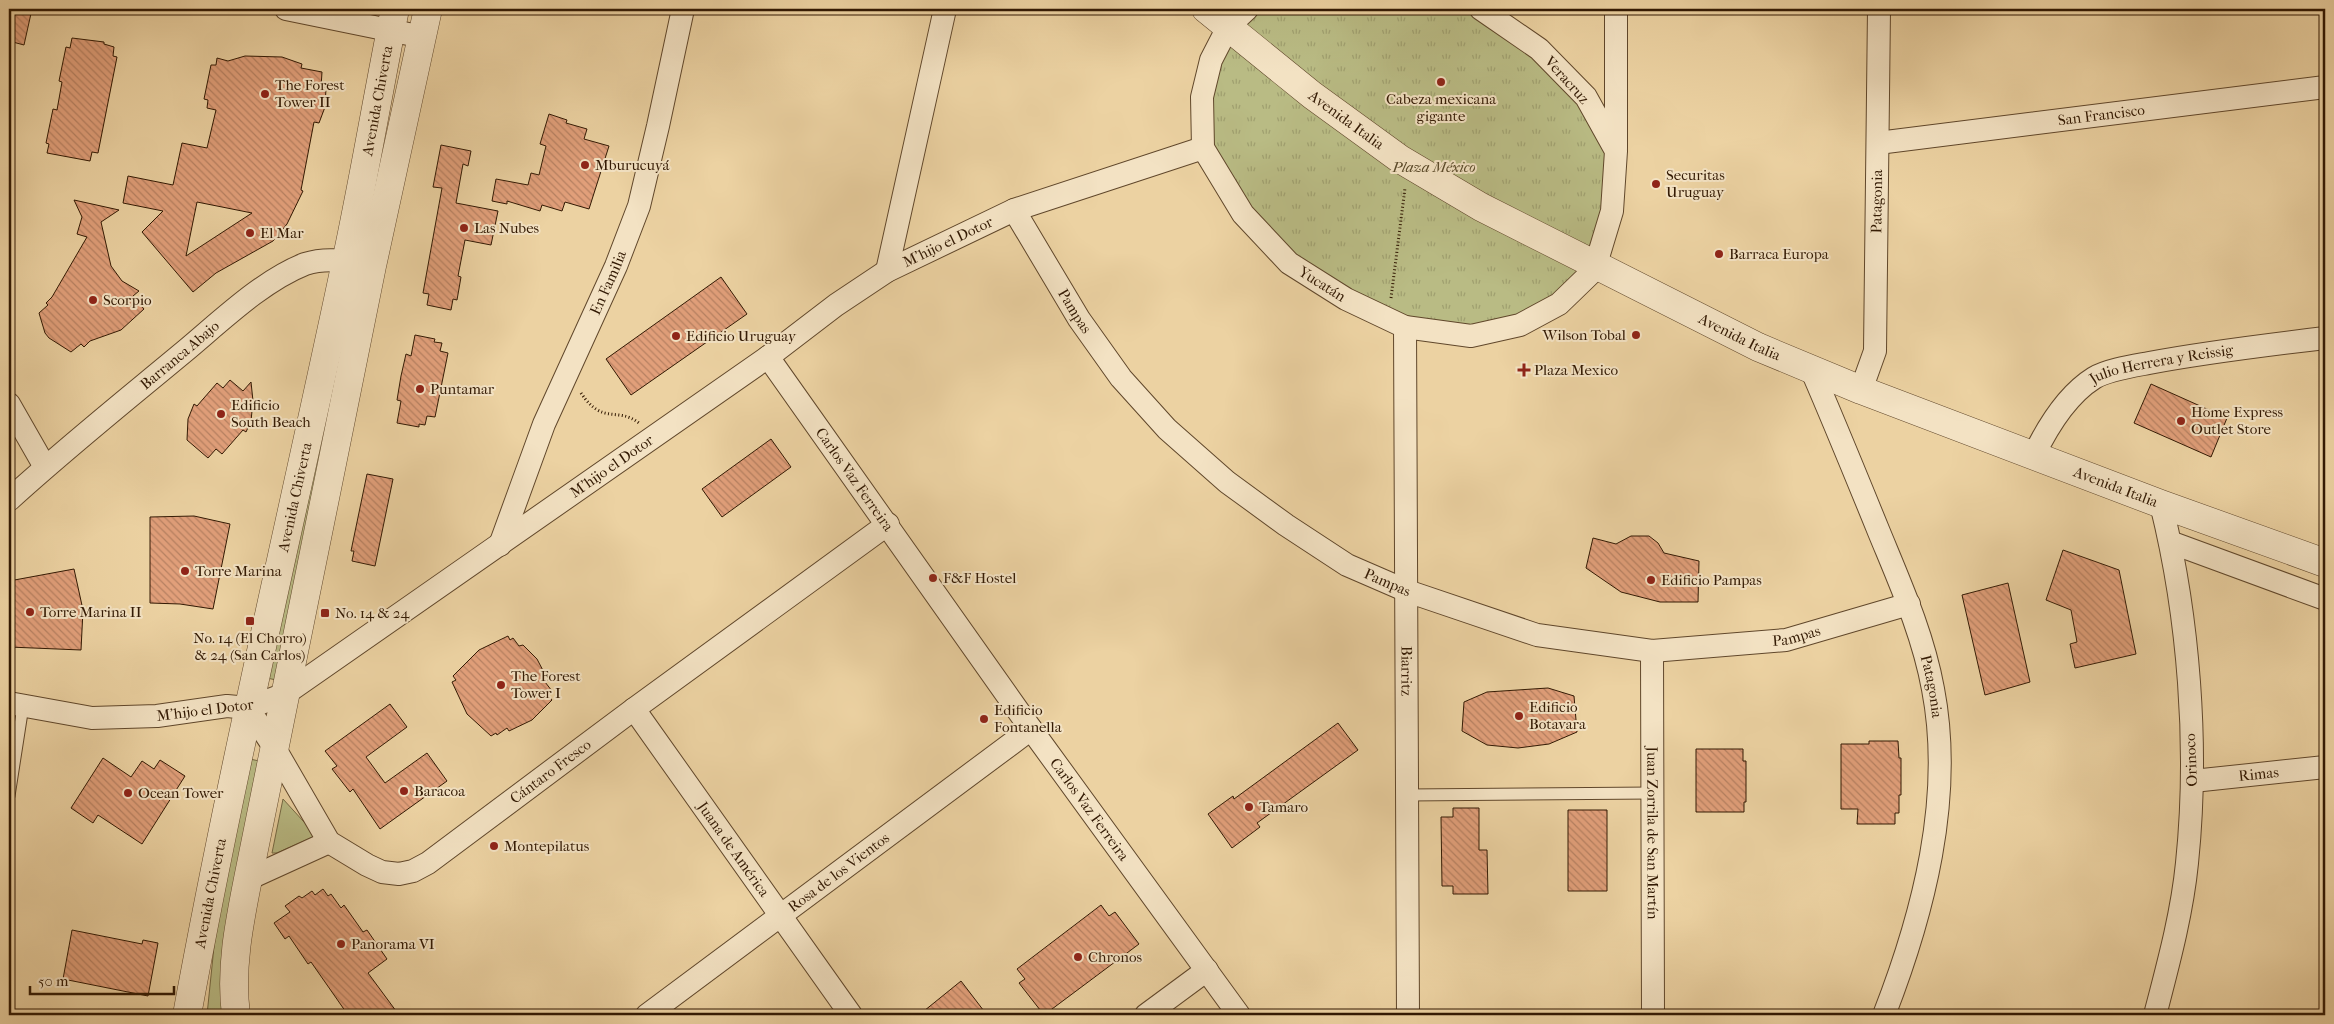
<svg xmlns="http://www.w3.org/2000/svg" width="2334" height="1024" font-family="'IM FELL French Canon',serif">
  <defs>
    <pattern id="park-tufts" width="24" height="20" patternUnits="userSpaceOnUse" patternTransform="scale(1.25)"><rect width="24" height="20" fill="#b9bb84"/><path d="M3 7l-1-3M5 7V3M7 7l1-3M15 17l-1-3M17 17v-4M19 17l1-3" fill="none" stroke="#a0a070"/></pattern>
    <pattern id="building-back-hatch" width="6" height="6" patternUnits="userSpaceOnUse" patternTransform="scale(1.25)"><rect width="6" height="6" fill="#e19f7a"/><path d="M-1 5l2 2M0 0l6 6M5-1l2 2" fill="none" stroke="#b78162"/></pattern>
  </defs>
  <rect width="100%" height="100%" fill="#ecd2a2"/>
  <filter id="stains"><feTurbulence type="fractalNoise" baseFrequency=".004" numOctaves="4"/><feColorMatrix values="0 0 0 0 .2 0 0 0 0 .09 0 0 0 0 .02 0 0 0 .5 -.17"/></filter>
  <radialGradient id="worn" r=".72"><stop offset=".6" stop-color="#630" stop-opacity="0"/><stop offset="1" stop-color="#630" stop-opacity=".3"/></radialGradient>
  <path fill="#b9bb84" stroke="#766a44" d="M357,278L276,680L267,678Z
    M250,759L259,761L224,1015H207L216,927Z
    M283,799L314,833L313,837L277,853H272Z"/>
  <path fill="url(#park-tufts)" stroke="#766a44" d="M1247,9H1481L1539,49L1616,151L1596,264L1520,325L1405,327L1289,263L1203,148L1202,97Z"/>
  <path fill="url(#building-back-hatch)" stroke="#321903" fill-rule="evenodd" d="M9,9H32L24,45L9,41Z
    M72,38L104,42V44L114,47L113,56L117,57L98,153L92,152L90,161L47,153L49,144L46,143L53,109L57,110L62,82L59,81L66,47L70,48Z
    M245,56L282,57L302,64L301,68L322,72L321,87L326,88L325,107L319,123L314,122L301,190L303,191L287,224L273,241L216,273L193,292L142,232L163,211L123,203L128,176L173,185L182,143L207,148L216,110L207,108L208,100L204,99L211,65H216L217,58L228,61ZM197,202L252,213L186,256Z
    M549,114L567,120L566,123L587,129L584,139L609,146L589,209L565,202L562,211L542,205L540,211L507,201V204L492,201L496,179L528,185L531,173L539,175L546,146L540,144Z
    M441,145L471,151L468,166L463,164L456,203L498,211L491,245L465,240L458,276L461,277L457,300L453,299L451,310L427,305L429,294L423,293L442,188L433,187Z
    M74,200L119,210L101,222L111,266L122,281L139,291L133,296L144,309L121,330L90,341L84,347L81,344L71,352L49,338L45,333L39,313L48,305L46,303L52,297L87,237L77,234L82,217Z
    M721,277L747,314L631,395L606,359Z
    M415,335L435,339L434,342L442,343L440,351L448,353L435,417L427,416L425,425L419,424V427L397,423L401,401L397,400L401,376L406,354L411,356Z
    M230,380L243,391L251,382L253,401L251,421L246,432L243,430L222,454L216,449L208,458L187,440L188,419L194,404L197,406L217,383L223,388Z
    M2151,384L2227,418L2211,457L2134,423Z
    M771,439L791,467L722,517L702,489Z
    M367,474L393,479L375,566L352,561L354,551H351Z
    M194,516L230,524L213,609L180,604L150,603V517Z
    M1631,536H1649L1658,543L1664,553L1699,561L1698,602H1660L1621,592L1586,568L1593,538L1616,544Z
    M2063,550L2119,570L2136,654L2075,668L2070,644L2077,642L2071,610L2046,600Z
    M74,569L83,610L81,650L9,647V581Z
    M2008,583L2030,682L1985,695L1962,595Z
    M508,636L510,640L513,638L519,646L523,645L537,659L548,680L545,682L552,691L547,694L552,700L532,720L509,731L507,728L497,735L496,733L491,736L467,714L452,682L456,680L453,676L479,650Z
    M1548,688L1574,696L1577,732L1549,744L1518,748L1487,745L1462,731L1464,702L1487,692Z
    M390,704L407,727L366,757L385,783L427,753L447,781L380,829L353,789L350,792L332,769L337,766L325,751Z
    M1338,723L1358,750L1257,823L1260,827L1232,848L1208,814L1233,796L1234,799Z
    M1869,741H1898L1899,758H1901V795H1899V813H1895V824H1857L1858,809H1841V744H1869Z
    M1696,749H1743V761H1746V802H1744V812H1696Z
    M103,758L131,777L142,761L154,769L160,760L185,776L142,844L98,815L93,823L71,808Z
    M1453,808H1479V850H1487L1488,894H1453V886H1442L1441,817H1453Z
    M1568,810H1607V891H1568Z
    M323,889L328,896L331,894L341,908L344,905L363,932L367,930L387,959L368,973L399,1015H348L311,962L308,964L289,936L285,939L274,923L290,912L285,906L299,896L302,898L312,891L315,895Z
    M1101,905L1109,916L1115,912L1139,944L1044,1015L1019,983L1025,979L1017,969Z
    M72,930L142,944L143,940L158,943L148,996L63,979Z
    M961,981L987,1015H919Z"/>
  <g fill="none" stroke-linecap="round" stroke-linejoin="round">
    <g stroke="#60472b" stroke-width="13">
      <path id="service" d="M1408,795L1653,793
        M9,796L23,706"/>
    </g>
    <g stroke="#60472b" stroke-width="24">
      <g id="minor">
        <path d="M286,9L423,37"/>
        <path id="s1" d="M1247,9L1228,27L1211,60L1202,97L1203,148L1243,214L1289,263L1346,299L1405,327L1471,336L1520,325L1559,304L1590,274L1596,264L1612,211L1616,151L1586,97L1539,49L1481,9"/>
        <path id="s2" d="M1878,143L2325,87"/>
        <path d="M1616,148V9"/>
        <path id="s3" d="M1014,210L1079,319L1121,378L1167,429L1227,482L1286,525L1347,565L1407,591L1537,635L1652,651L1786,640L1909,604"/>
        <path d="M887,271L945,9"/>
        <path id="s4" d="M1405,327L1408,1015"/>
        <path id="s5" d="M768,357L1031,729L1239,1015"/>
        <path id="s6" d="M1812,371C1835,424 1857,478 1879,532C1900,583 1923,634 1933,689C1954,798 1923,915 1884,1015"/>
        <path id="s7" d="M1861,390L1875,351L1879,9"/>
        <path d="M9,404L45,467"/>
        <path id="s8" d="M2034,455C2047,428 2067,395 2094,378C2107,370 2133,366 2149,363C2207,352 2266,345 2325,338"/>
        <path id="s9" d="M9,500C66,448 126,400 185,351C221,321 262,281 305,264C324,258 342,260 361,264"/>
        <path d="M2170,542L2325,599"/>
        <path id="s10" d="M500,545L544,424L616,266L639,206L658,126L683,9"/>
        <path id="s11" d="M1652,651L1653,1015"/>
        <path id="s12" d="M9,703L92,718L157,716L227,706L248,708L285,694L768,357L836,305L887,271L1014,210L1203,148"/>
        <path id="s13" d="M248,708L274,747L329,842L367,865L382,872L399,874L413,871L428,863L634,709L888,524"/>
        <path id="s14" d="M634,709L851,1015"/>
        <path id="s15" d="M2193,781L2325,767"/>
        <path d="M248,879L329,842"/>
        <path id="s16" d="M647,1015L1031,729"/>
        <path d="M1146,1015L1207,970"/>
        <path d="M2155,1015C2168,965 2182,914 2187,863C2199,747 2189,617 2161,504"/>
      </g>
    </g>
    <g stroke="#60472b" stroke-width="29">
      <g id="tertiary">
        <path id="s17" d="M1206,9L1312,95L1400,159L1481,207L1758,347L1861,390L2161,504L2325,563"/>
        <path id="s18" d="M187,1015C233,763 293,513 346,262C364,178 378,93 395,9"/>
        <path d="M236,1015C230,969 239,924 248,879L372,266L428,9"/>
      </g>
    </g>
    <path stroke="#321903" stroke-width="3" stroke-dasharray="1 2.5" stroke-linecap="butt" d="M1391,298L1405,188
      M581,393C603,426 617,406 639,423"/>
    <use href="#service" stroke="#f3e2c3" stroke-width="11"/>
    <use href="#minor" stroke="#f3e2c3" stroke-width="22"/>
    <use href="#tertiary" stroke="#f3e2c3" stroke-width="28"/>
  </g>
  <g fill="#8f2418" stroke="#f3e2c3" stroke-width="2">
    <circle cx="1441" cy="82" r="5"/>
    <circle cx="265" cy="94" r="5"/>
    <circle cx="585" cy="165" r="5"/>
    <circle cx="1656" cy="184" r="5"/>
    <circle cx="464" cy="228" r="5"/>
    <circle cx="250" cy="233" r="5"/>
    <circle cx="1719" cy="254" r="5"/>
    <circle cx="93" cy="300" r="5"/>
    <circle cx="1636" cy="335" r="5"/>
    <circle cx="676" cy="336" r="5"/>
    <path d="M1521.5 362.5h5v5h5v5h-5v5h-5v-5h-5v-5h5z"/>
    <circle cx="420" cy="389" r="5"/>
    <circle cx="221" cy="414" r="5"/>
    <circle cx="2181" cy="421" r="5"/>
    <circle cx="185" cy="571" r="5"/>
    <circle cx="933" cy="578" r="5"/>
    <circle cx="1651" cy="580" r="5"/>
    <circle cx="30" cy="612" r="5"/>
    <rect x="320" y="608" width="10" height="10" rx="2.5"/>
    <rect x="245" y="616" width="10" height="10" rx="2.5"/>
    <circle cx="501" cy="685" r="5"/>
    <circle cx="1519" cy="716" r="5"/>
    <circle cx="984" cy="719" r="5"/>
    <circle cx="404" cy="791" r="5"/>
    <circle cx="128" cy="793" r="5"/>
    <circle cx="1249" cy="807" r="5"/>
    <circle cx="494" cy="846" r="5"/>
    <circle cx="341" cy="944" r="5"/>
    <circle cx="1078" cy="957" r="5"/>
  </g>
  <g text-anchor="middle" stroke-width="4" stroke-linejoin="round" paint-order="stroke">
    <g font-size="15" fill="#321903" stroke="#f3e2c3">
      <text transform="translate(1567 80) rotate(48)" y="5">Veracruz</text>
      <text dy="5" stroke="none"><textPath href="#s18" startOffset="934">Avenida Chiverta</textPath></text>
      <text dy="5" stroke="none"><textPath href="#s2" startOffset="225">San Francisco</textPath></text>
      <text dy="5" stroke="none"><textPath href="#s17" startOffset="179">Avenida Italia</textPath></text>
      <text dy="5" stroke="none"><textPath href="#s7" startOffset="191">Patagonia</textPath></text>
      <text dy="5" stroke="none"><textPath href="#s12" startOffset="1084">M'hijo el Dotor</textPath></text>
      <text dy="5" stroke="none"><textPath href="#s10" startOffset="284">En Familia</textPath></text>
      <text dy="5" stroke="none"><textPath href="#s1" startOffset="336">Yucatán</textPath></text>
      <text dy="5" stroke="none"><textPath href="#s3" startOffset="118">Pampas</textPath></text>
      <text dy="5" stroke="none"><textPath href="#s17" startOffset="629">Avenida Italia</textPath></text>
      <text dy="5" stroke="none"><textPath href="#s9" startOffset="224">Barranca Abajo</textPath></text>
      <text dy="5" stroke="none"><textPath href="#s8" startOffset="168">Julio Herrera y Reissig</textPath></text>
      <text dy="5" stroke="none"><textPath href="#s12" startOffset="679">M'hijo el Dotor</textPath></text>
      <text dy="5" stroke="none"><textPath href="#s5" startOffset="150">Carlos Vaz Ferreira</textPath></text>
      <text dy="5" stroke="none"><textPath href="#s17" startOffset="1034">Avenida Italia</textPath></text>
      <text dy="5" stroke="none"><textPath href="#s18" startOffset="529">Avenida Chiverta</textPath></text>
      <text dy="5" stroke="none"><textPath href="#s3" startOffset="538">Pampas</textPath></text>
      <text dy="5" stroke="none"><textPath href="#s3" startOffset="958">Pampas</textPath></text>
      <text dy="5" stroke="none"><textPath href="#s4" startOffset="344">Biarritz</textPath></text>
      <text dy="5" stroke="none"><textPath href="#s6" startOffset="338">Patagonia</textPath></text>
      <text transform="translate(205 710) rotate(-7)" y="5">M'hijo el Dotor</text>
      <text transform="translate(2191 760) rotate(-92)" y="5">Orinoco</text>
      <text dy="5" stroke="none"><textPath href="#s13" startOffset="419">Cántaro Fresco</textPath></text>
      <text dy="5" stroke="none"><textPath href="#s15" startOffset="66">Rimas</textPath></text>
      <text dy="5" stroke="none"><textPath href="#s5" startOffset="555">Carlos Vaz Ferreira</textPath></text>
      <text dy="5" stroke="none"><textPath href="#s11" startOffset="182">Juan Zorrila de San Martín</textPath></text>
      <text dy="5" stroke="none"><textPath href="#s14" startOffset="172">Juana de América</textPath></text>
      <text dy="5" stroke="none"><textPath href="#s16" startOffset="239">Rosa de los Vientos</textPath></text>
      <text dy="5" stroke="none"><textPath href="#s18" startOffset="124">Avenida Chiverta</textPath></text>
    </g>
    <g font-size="15" fill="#321903" stroke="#f3e2c3" text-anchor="start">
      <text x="275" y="90">The Forest<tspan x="275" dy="17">Tower II</tspan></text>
      <text x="1441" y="104" text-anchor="middle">Cabeza mexicana<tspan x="1441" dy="17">gigante</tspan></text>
      <text x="595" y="170">Mburucuyá</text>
      <text x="1666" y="180">Securitas<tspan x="1666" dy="17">Uruguay</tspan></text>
      <text x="474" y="233">Las Nubes</text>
      <text x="260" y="238">El Mar</text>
      <text x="1729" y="259">Barraca Europa</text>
      <text x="103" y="305">Scorpio</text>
      <text x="1626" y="340" text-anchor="end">Wilson Tobal</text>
      <text x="686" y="341">Edificio Uruguay</text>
      <text x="1534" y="375">Plaza Mexico</text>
      <text x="430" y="394">Puntamar</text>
      <text x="231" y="410">Edificio<tspan x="231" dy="17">South Beach</tspan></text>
      <text x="2191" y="417">Home Express<tspan x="2191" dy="17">Outlet Store</tspan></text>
      <text x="195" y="576">Torre Marina</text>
      <text x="943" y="583">F&amp;F Hostel</text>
      <text x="1661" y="585">Edificio Pampas</text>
      <text x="40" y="617">Torre Marina II</text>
      <text x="335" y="618">No. 14 &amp; 24</text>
      <text x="250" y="643" text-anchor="middle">No. 14 (El Chorro)<tspan x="250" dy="17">&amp; 24 (San Carlos)</tspan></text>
      <text x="511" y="681">The Forest<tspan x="511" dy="17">Tower I</tspan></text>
      <text x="1529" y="712">Edificio<tspan x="1529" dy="17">Botavara</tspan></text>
      <text x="994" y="715">Edificio<tspan x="994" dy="17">Fontanella</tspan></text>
      <text x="414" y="796">Baracoa</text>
      <text x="138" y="798">Ocean Tower</text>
      <text x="1259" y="812">Tamaro</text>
      <text x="504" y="851">Montepilatus</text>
      <text x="351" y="949">Panorama VI</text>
      <text x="1088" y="962">Chronos</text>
    </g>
    <g font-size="15" font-style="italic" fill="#5a4a2a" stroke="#f3e2c3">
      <text x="1434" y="172">Plaza México</text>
    </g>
  </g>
  <rect width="2334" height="1024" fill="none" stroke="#ecd2a2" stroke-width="30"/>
  <rect x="10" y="10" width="2314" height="1004" fill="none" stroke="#321903" stroke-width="2.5"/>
  <rect x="15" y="15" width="2304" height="994" fill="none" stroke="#321903"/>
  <path d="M30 986v8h144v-8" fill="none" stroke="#321903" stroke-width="2.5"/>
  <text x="38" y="986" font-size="15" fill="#321903" stroke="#f3e2c3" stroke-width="4" paint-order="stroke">50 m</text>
  <rect width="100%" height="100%" filter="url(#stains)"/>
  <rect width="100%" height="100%" fill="url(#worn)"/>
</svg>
